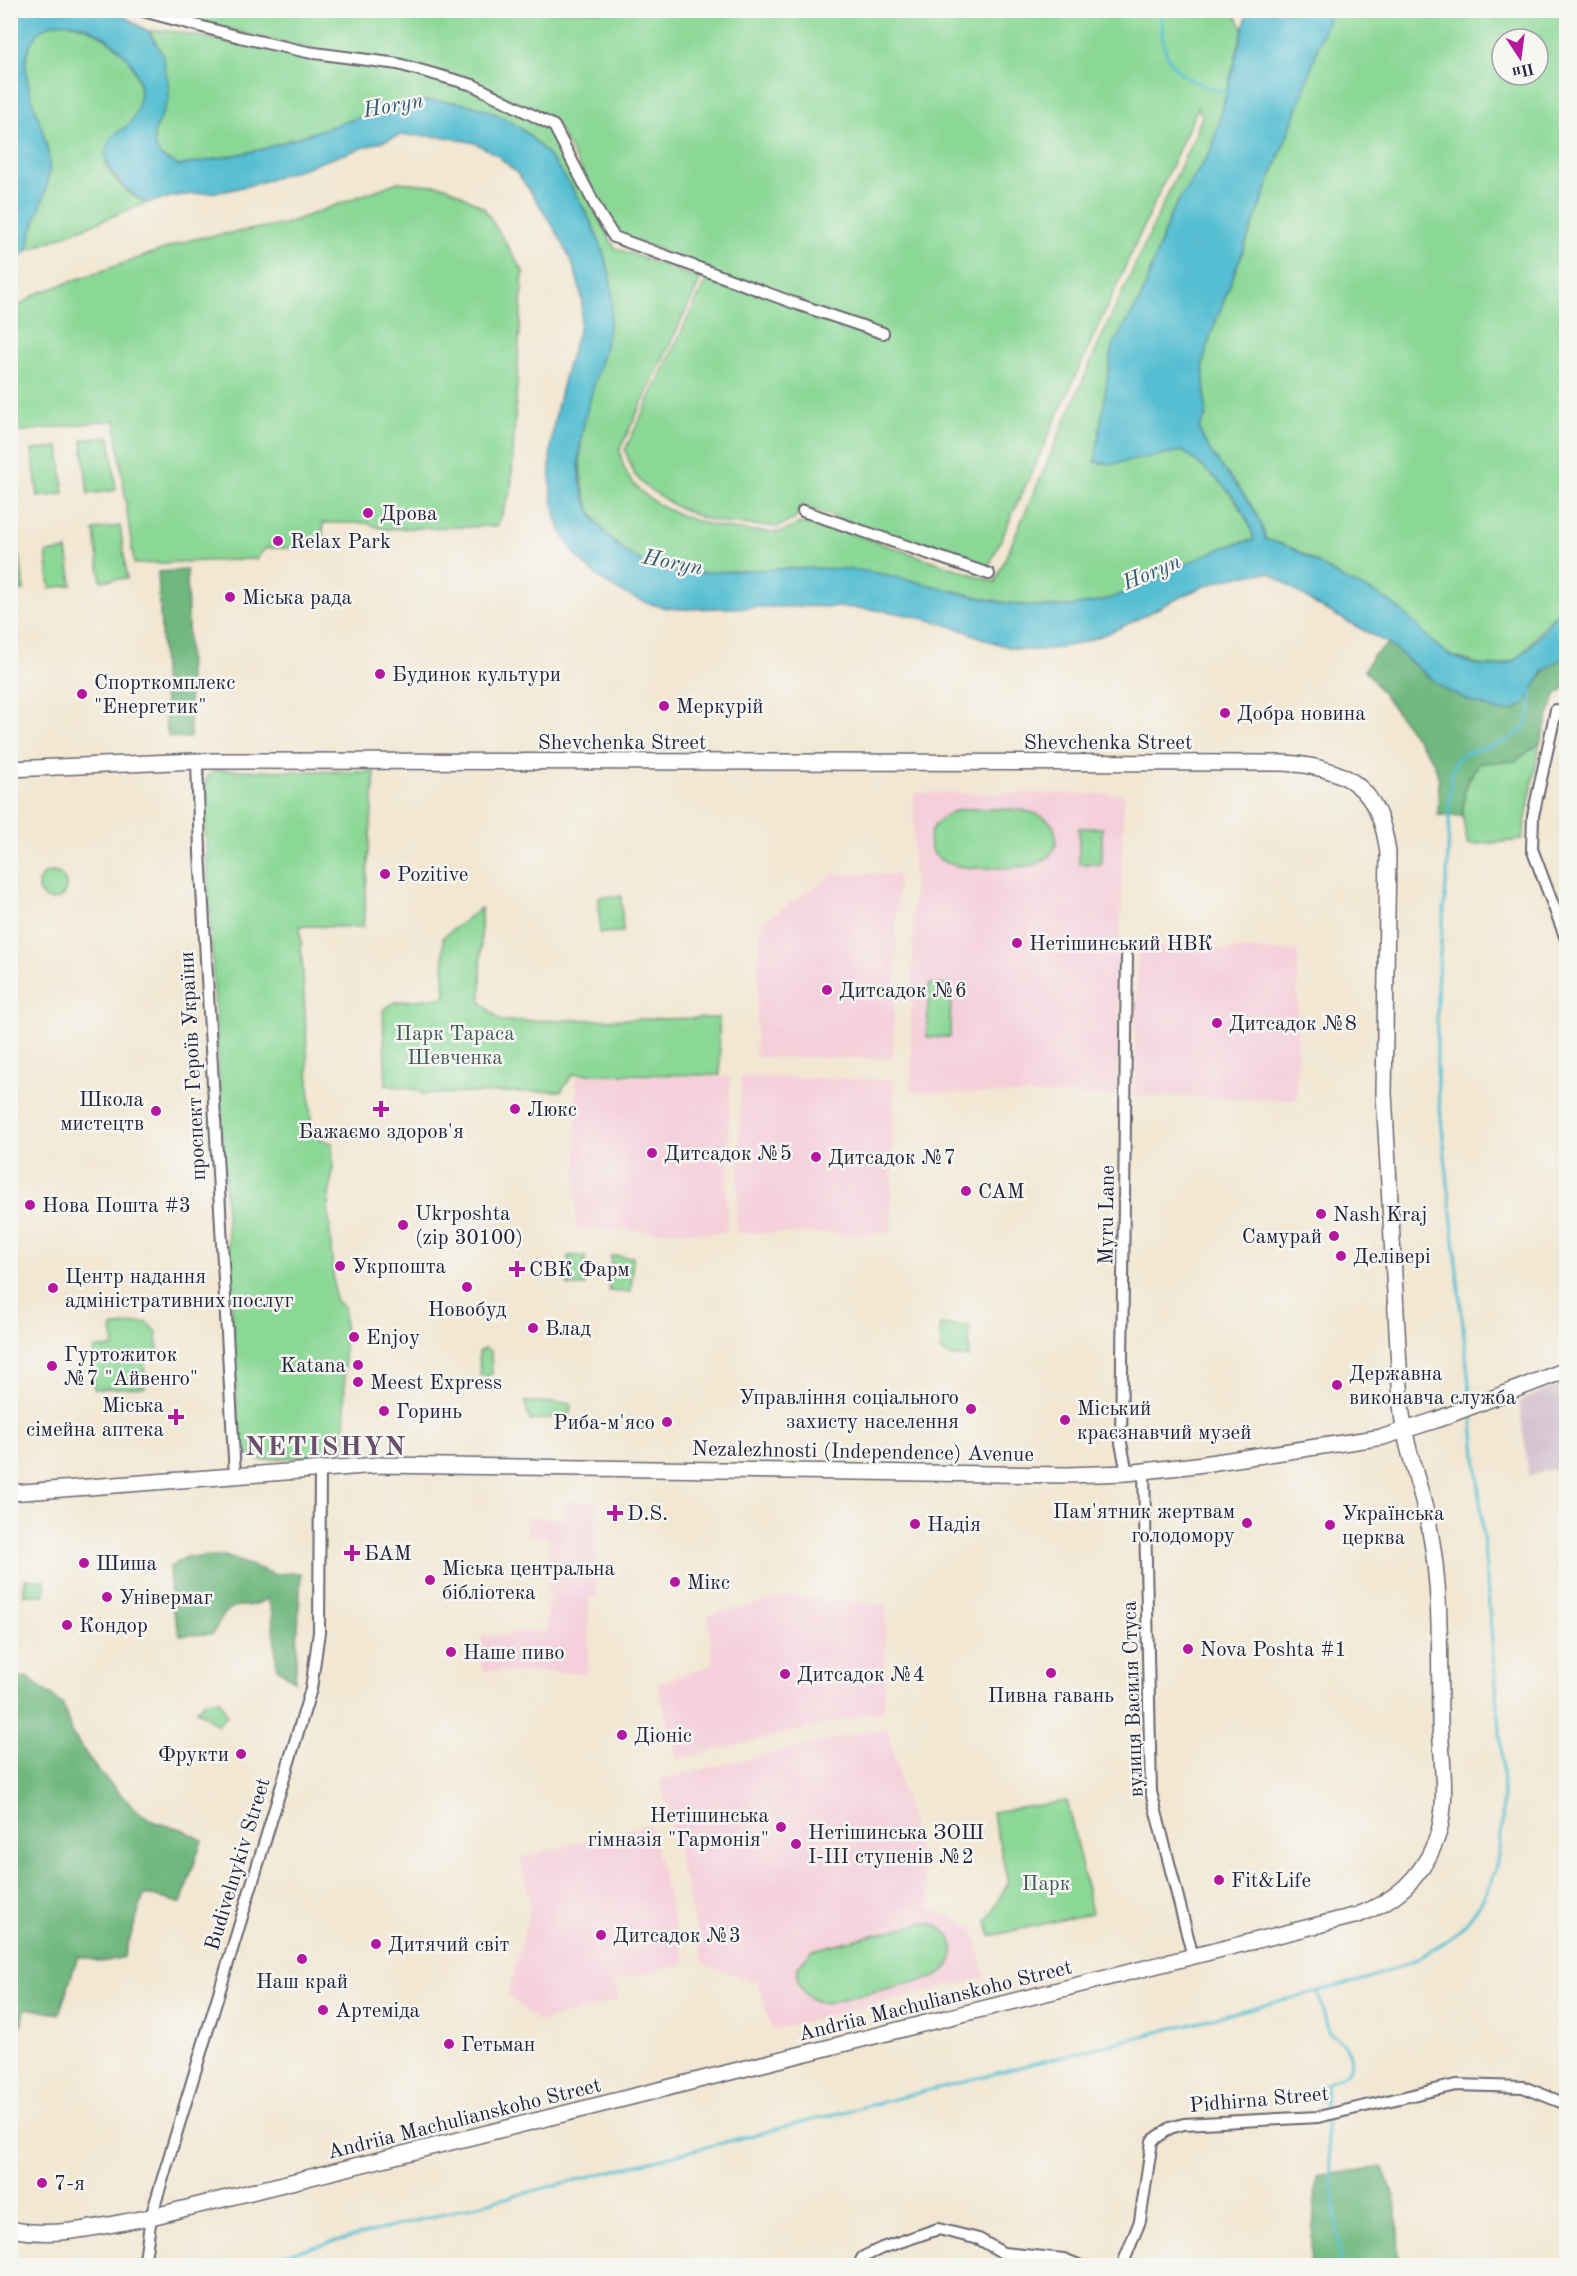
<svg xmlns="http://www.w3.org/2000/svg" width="1577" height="2276" font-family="'Old Standard TT',serif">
  <rect width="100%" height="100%" fill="#f6f6f2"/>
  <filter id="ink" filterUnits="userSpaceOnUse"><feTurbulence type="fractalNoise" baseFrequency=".0167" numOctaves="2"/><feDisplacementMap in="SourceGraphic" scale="12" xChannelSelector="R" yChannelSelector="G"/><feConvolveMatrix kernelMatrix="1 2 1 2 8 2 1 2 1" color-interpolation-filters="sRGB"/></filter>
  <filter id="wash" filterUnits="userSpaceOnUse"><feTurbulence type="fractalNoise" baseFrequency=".008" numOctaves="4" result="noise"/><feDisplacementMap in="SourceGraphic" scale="24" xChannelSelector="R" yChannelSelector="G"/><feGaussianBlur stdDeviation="1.35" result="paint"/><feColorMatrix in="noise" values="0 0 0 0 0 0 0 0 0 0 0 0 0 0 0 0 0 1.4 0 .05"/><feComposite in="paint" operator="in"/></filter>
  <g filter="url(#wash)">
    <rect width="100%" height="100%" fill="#f2e7d2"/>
    <path fill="#f5cfda" d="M914,793L1124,794L1117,1096L911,1092Z
      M834,874H898L893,1058L755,1057L761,923Z
      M1138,947L1298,951L1297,1100L1134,1096Z
      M577,1076L730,1077L726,1233L576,1229Z
      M741,1077L894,1080L891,1234L736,1233Z
      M565,1501H596V1598H589L588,1673L482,1671V1636H509V1632H547L550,1537L527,1535V1517L565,1519Z
      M791,1596L886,1605L884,1710L677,1759L657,1683L713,1665L708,1615Z
      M887,1727L932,1909L973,1927L985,1977L772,2030L758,1984L704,1964L660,1779Z
      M650,1824L685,1964L615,1981L619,2000L538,2022L508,1995L531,1906L520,1858Z"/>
    <path fill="#d1bdcb" d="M1566,1380V1477H1563L1560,1467L1529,1476L1519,1402Z"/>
    <path fill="#8bd896" stroke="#567d68" stroke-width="1.5" fill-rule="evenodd" d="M151,11H1233L1243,28L1212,149L1171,213L1141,298L1112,347L1150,455L1183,451C1217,478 1241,496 1255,540C1211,545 1179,573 1140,589C1123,596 1104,601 1086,604C998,619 920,570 833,569C777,569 677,586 631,555C559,507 579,433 598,363C604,341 612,318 612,295C611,242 557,149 511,122C477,101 441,98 403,103L260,150L179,166L160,156L154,144V133L169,98L156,41L148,31H172L330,62C396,61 465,82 522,115C531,120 543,125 550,132C574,159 595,215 615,248L701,279L620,449C623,506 705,528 751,531C770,532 783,536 799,523L832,527L995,582L1101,339L1197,131L1202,116L1198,107L987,570L802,506L795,519L778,527L723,523L700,517L675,506L645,486L634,474L625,450L711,270L616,233L556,124L474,82L308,49Z
      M1330,11H1566V605L1548,621L1519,658L1498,666H1484L1449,655L1435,646L1394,605L1345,580L1305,555L1266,540C1254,491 1215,472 1199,429L1206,415L1203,363L1211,334L1300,102ZM1502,39H1538V75H1502Z
      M60,22C105,26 155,67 135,116C128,132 110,132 106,155C102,173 132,197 146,203L28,250C30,221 50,196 49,165C48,122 3,82 30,42C38,30 47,25 60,22Z
      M398,182L446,186L484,208L523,271L511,491L497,526L383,529L367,523H323V542L317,548H266L256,559L134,564L115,420L11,433V312L36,294L193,239L285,224Z
      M110,437L116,490L88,494L82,440Z
      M59,447L64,494L38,497L32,450Z
      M120,526L127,578L101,581L94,530Z
      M67,550L72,585L50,588L46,553Z
      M20,556L24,590L11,592V557Z
      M1540,743L1522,840L1468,845C1460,810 1458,794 1479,763L1515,761Z
      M215,770L375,772L363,927L300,926L312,1136L332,1143L333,1167L328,1205L335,1300L344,1307L345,1453L262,1460L247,1455L239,1443L203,789L207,778Z
      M964,809C989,810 1061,800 1056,843C1054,855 1045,860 1035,865C1013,868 971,871 950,864C914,852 929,814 964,809Z
      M1079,828H1102V864H1079Z
      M38 886a14 14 0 1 1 28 0a14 14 0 1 1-28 0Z
      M621,896L623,932L600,933L599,897Z
      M481,908V1002L501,1021L719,1018L720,1075L573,1074L561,1091L422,1094L418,1090L386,1085L383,1010L395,1002L445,997L443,937Z
      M929,984L951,985L950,1037H927Z
      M568,1256H585V1286H568Z
      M611,1256L633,1257L631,1292L609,1291Z
      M147,1322L157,1332L158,1353L144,1357L145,1387L94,1389L93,1349L114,1347L112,1327Z
      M940,1325L969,1326V1357H953L941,1352Z
      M485,1348L491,1352L492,1374L485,1377L480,1375L479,1352Z
      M525,1402L571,1403L570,1415L530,1421Z
      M25,1579L45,1580V1595H24Z
      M219,1699L227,1715L218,1725L197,1710L205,1701Z
      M1067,1801L1092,1913L990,1936L987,1921L1008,1882L992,1812Z
      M922,1923C955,1923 965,1961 936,1977L826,2003C806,2001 795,1987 798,1967L812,1950Z"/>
    <path fill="#70b87f" stroke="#496d5d" stroke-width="1.5" d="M187,570L190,738L169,737L166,727L158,572Z
      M1389,644L1433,681L1472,702L1538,681L1551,663L1566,655V687L1555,696L1540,743L1515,761L1479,763L1466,782L1462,816L1438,815L1439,780L1434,762L1365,670L1372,656Z
      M225,1556L274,1574L301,1573L295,1681L277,1668L272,1613L268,1599C236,1616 234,1590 213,1634L180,1635L172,1608L169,1568L186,1557Z
      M27,1677L63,1705L71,1732L97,1770L135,1809L156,1823L182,1829L202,1840L181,1903L144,1894L124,1957L102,1962L78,1956L59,2014L26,2008L13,2051L11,2052L10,1680Z
      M1383,2167L1397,2208L1399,2258L1396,2265H1310L1317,2176Z"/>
    <path fill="#55bed2" stroke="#3c7086" stroke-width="1.5" d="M17,10L115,11L148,31L162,53L169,87V98L154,133V144L160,156L179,166L260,150L403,103C441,98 477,101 511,122C557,149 611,242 612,295C613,379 535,470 616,544C630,557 651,568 671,572C685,575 700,572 714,572C763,570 816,565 865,571C939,582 1009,617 1086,604C1148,594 1194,549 1254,540C1245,499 1214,476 1183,451L1113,464L1095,462L1112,347L1141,298L1171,213L1212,149L1248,11H1330L1300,102L1211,334L1203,363L1206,415L1199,429C1216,472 1253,490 1266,540C1296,544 1319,567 1344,579C1360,587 1378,592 1393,604C1426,629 1431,654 1477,665C1488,667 1499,668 1509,663C1531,654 1547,620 1566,605V655L1543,672L1524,705L1511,711H1499L1472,702L1444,689L1389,644L1317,605L1270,573C1193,572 1135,635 1062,647C1051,649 1039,651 1028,650C1005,649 983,638 962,630C938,621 910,615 885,611C831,604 773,607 719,608C700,608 680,611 662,607C613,596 565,560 554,509C543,458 556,406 570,357C576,338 583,321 582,302C577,255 544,212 519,175L497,155L475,143L446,137L401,135L259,183L226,191L175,196L146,203L124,187L110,170L105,156L109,140C117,131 130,127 135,115C140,103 142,87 137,75C126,45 75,9 44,28C0,61 50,122 49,166C49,199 30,222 28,250L11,263V191L16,163L10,130V16Z"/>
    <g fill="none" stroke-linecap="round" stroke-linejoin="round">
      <path stroke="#55bed2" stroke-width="3" d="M1162,10C1159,66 1177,79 1228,93
        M1471,1403L1437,1079V986L1447,876L1451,776L1456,760L1464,754L1506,741L1524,728L1531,710V691
        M1318,1992L1329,2033C1342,2039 1358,2057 1347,2071C1343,2077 1332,2080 1326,2083L1325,2109
        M1326,2122L1340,2260L1337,2266
        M238,2266L1366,1979C1419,1960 1460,1945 1487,1891C1517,1830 1496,1699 1491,1630C1485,1557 1479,1485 1472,1412"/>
    </g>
  </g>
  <g filter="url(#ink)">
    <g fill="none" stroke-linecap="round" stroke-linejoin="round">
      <g stroke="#6b6770" stroke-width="14">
        <path id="street" d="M139,10L240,37L307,52L398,64L473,85L554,126L600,215L614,237L797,304L883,333
          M803,511L989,574
          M1556,710L1533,816L1532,849L1566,939
          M197,761L200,852L235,1476
          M1144,1471L1151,1792L1193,1957
          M1127,1473L1121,1443L1127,957
          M144,2266L151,2217L311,1689L319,1632L320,1467
          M858,2266L863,2257L882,2248L938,2229L979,2239L1003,2253L1064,2259L1081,2266
          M1122,2266L1140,2221L1152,2141L1170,2128L1184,2124L1318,2117L1456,2085L1523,2087L1566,2104"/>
      </g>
      <g stroke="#6b6770" stroke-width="18">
        <path id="secondary" d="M10,769L197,761L1284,763C1346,767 1380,786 1388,853L1384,1093L1401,1403C1404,1448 1422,1487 1430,1531C1442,1593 1439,1659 1440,1722C1441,1760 1450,1808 1435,1843C1420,1880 1394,1901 1358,1915L151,2217C104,2225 58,2239 10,2229
          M10,1493L377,1465L1067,1475L1127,1473L1196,1465L1383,1437L1436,1420L1566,1370"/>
      </g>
      <use href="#street" stroke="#fff" stroke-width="10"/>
      <use href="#secondary" stroke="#fff" stroke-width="15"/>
    </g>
  </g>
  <g fill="#b5179e" stroke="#f6f6f2" stroke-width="2">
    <circle cx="368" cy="513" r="6"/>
    <circle cx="278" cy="541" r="6"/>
    <circle cx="230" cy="597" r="6"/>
    <circle cx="380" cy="674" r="6"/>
    <circle cx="82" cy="694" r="6"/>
    <circle cx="664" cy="706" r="6"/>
    <circle cx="1225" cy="713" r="6"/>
    <circle cx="385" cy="874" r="6"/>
    <circle cx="1017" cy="943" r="6"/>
    <circle cx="827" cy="990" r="6"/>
    <circle cx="1217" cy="1023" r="6"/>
    <path d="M378 1100h6v6h6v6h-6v6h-6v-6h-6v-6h6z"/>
    <circle cx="515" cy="1109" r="6"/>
    <circle cx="156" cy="1111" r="6"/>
    <circle cx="652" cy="1153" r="6"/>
    <circle cx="816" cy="1157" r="6"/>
    <circle cx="966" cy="1191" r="6"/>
    <circle cx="30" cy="1205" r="6"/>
    <circle cx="1321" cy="1214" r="6"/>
    <circle cx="403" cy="1225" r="6"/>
    <circle cx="1334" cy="1236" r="6"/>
    <circle cx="1341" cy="1256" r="6"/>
    <circle cx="340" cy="1266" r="6"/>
    <path d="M514 1260h6v6h6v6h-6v6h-6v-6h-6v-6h6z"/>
    <circle cx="467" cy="1287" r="6"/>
    <circle cx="53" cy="1288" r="6"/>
    <circle cx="533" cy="1328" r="6"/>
    <circle cx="354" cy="1337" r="6"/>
    <circle cx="358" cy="1365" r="6"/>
    <circle cx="52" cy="1366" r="6"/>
    <circle cx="358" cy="1382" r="6"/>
    <circle cx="1337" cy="1385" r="6"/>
    <circle cx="971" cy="1409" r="6"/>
    <circle cx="384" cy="1411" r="6"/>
    <path d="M173 1408h6v6h6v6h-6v6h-6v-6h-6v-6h6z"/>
    <circle cx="1065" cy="1420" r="6"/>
    <circle cx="667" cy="1422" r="6"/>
    <path d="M612 1504h6v6h6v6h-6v6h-6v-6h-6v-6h6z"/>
    <circle cx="1247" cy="1523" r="6"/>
    <circle cx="915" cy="1524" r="6"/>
    <circle cx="1330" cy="1525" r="6"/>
    <path d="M349 1544h6v6h6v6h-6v6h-6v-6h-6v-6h6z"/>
    <circle cx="84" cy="1563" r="6"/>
    <circle cx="430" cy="1580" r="6"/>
    <circle cx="675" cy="1582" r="6"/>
    <circle cx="107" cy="1597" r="6"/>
    <circle cx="67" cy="1625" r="6"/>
    <circle cx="1188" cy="1649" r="6"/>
    <circle cx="451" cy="1652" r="6"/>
    <circle cx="1051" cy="1673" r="6"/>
    <circle cx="785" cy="1674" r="6"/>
    <circle cx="622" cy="1735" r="6"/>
    <circle cx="241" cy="1754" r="6"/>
    <circle cx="781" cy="1827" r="6"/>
    <circle cx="796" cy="1844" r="6"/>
    <circle cx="1219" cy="1880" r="6"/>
    <circle cx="601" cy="1935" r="6"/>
    <circle cx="376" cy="1944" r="6"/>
    <circle cx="302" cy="1959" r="6"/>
    <circle cx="323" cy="2010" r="6"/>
    <circle cx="449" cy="2044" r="6"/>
    <circle cx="42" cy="2183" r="6"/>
  </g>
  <g text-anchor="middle" stroke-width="5" stroke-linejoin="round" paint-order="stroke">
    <g font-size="21" fill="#22223b" stroke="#f6f6f2" text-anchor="start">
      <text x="380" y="520">Дрова</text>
      <text x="290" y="548">Relax Park</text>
      <text x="242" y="604">Міська рада</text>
      <text x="392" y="681">Будинок культури</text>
      <text x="94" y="689">Спорткомплекс<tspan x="94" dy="24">"Енергетик"</tspan></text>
      <text x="676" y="713">Меркурій</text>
      <text x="1237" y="720">Добра новина</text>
      <text x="397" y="881">Pozitive</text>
      <text x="1029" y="950">Нетішинський НВК</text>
      <text x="839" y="997">Дитсадок №6</text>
      <text x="1229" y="1030">Дитсадок №8</text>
      <text x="144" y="1106" text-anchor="end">Школа<tspan x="144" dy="24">мистецтв</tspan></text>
      <text x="527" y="1116">Люкс</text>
      <text x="381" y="1138" text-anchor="middle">Бажаємо здоров'я</text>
      <text x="664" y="1160">Дитсадок №5</text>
      <text x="828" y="1164">Дитсадок №7</text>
      <text x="978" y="1198">САМ</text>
      <text x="42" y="1212">Нова Пошта #3</text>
      <text x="415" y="1220">Ukrposhta<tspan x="415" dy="24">(zip 30100)</tspan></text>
      <text x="1333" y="1221">Nash Kraj</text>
      <text x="1322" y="1243" text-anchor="end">Самурай</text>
      <text x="1353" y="1263">Делівері</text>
      <text x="352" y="1273">Укрпошта</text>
      <text x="529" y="1276">СВК Фарм</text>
      <text x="65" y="1283">Центр надання<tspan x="65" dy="24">адміністративних послуг</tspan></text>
      <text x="467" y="1316" text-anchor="middle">Новобуд</text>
      <text x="545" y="1335">Влад</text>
      <text x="366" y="1344">Enjoy</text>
      <text x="64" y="1361">Гуртожиток<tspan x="64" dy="24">№7 "Айвенго"</tspan></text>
      <text x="346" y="1372" text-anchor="end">Katana</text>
      <text x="1349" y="1380">Державна<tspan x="1349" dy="24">виконавча служба</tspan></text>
      <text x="370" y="1389">Meest Express</text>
      <text x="959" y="1404" text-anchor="end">Управління соціального<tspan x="959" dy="24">захисту населення</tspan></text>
      <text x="164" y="1412" text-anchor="end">Міська<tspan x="164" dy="24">сімейна аптека</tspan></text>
      <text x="1077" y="1415">Міський<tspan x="1077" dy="24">краєзнавчий музей</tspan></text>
      <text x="396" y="1418">Горинь</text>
      <text x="655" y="1429" text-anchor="end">Риба-м'ясо</text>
      <text x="1235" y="1518" text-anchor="end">Пам'ятник жертвам<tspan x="1235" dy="24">голодомору</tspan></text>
      <text x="627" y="1520">D.S.</text>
      <text x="1342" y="1520">Українська<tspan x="1342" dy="24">церква</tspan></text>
      <text x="927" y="1531">Надія</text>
      <text x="364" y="1560">БАМ</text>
      <text x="96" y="1570">Шиша</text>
      <text x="442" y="1575">Міська центральна<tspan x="442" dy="24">бібліотека</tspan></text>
      <text x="687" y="1589">Мікс</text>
      <text x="119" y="1604">Універмаг</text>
      <text x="79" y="1632">Кондор</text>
      <text x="1200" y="1656">Nova Poshta #1</text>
      <text x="463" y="1659">Наше пиво</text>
      <text x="797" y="1681">Дитсадок №4</text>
      <text x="1051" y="1702" text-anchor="middle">Пивна гавань</text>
      <text x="634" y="1742">Діоніс</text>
      <text x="229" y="1761" text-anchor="end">Фрукти</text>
      <text x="769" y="1822" text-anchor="end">Нетішинська<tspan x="769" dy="24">гімназія "Гармонія"</tspan></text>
      <text x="808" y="1839">Нетішинська ЗОШ<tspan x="808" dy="24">І-ІІІ ступенів №2</tspan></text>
      <text x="1231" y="1887">Fit&amp;Life</text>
      <text x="613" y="1942">Дитсадок №3</text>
      <text x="388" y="1951">Дитячий світ</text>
      <text x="302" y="1988" text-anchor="middle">Наш край</text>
      <text x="335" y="2017">Артеміда</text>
      <text x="461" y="2051">Гетьман</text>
      <text x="54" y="2190">7-я</text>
    </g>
    <g font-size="21" fill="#22223b" stroke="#f6f6f2">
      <text x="622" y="749">Shevchenka Street</text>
      <text x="1108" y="749">Shevchenka Street</text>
      <text transform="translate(192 1066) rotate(-93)" y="7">проспект Героїв України</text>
      <text transform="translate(1106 1215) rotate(-89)" y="7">Myru Lane</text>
      <text transform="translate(863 1451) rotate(1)" y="7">Nezalezhnosti (Independence) Avenue</text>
      <text transform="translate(1132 1699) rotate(-92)" y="7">вулиця Василя Стуса</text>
      <text transform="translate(237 1864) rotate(-73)" y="7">Budivelnykiv Street</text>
      <text transform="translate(935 2000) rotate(-14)" y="7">Andriia Machulianskoho Street</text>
      <text transform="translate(1259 2099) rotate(-5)" y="7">Pidhirna Street</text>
      <text transform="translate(464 2118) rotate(-14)" y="7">Andriia Machulianskoho Street</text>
    </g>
    <g font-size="21" fill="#425956" stroke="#f6f6f2">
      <text x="455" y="1040">Парк Тараса<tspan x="455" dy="24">Шевченка</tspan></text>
      <text x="1046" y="1890">Парк</text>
    </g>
    <g font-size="22" font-style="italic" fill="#345970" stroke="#f6f6f2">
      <text transform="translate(393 104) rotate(-10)" y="8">Horyn</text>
      <text transform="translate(673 561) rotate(11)" y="8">Horyn</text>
      <text transform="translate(1151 571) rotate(-23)" y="8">Horyn</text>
    </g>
    <g font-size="27" font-weight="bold" letter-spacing="1.5" fill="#684f6b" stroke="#f6f6f2">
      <text x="326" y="1455">NETISHYN</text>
    </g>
  </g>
  <rect width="1577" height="2276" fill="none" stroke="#f6f6f2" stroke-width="36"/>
  <g transform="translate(1520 57) rotate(167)"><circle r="28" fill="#f6f6f2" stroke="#a1a1a9" stroke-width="1.5"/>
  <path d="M0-4.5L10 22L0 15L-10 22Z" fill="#b5179e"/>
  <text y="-9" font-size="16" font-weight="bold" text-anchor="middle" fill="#22223b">Пн</text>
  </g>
</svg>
